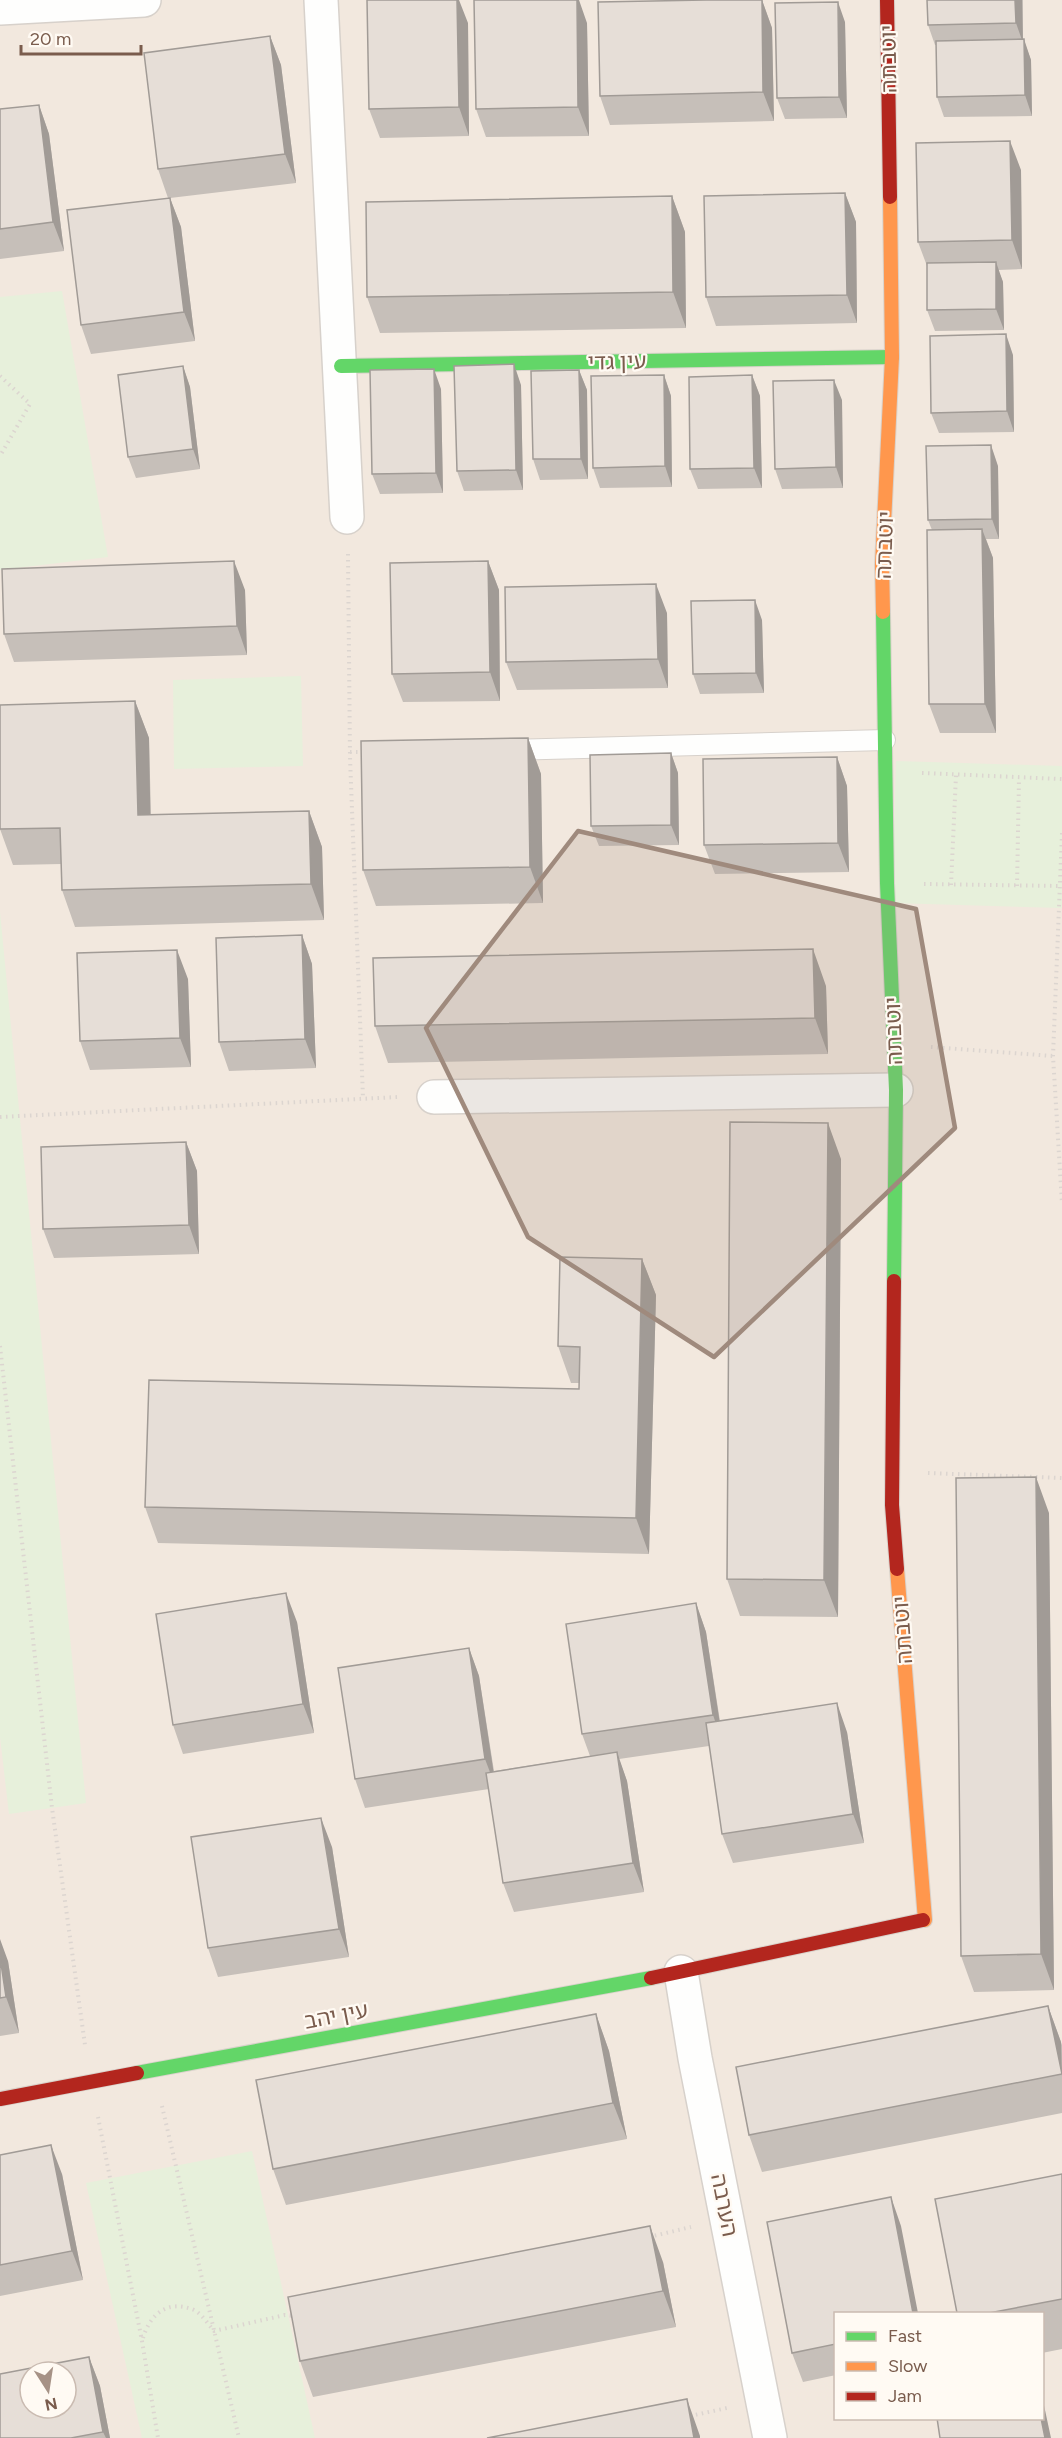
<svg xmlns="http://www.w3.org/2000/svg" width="1062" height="2438" font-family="Figtree,'Noto Sans Hebrew',sans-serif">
  <rect width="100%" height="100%" fill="#f9f5f0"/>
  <path fill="#f2e8de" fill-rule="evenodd" d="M0,0H1062V2438H0ZM836,2314H1042V2418H836ZM30,2372H66V2408H30Z"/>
  <path fill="#e7f0db" d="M62,291L108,557L0,570V297Z
    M301,676L303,766L174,769L173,680Z
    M896,761L1062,766V908L892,903Z
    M0,912L86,1803L9,1814L0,1737Z
    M252,2151L315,2438H142L86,2183Z"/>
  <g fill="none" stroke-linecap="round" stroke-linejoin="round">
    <g stroke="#d7d1cb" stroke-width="22">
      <path id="lane" d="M507,750L885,740"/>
    </g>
    <g stroke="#d7d1cb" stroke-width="36">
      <path id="street" d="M321,0L347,517
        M0,8L144,0
        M434,1097L896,1090
        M681,1972L695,2058L770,2438"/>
    </g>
    <g stroke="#d9d2cb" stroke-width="16">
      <path id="fast" d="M341,366L892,357
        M883,612L887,883L896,1090L894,1281
        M137,2073L651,1978"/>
    </g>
    <g stroke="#d9d2cb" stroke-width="16">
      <path id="slow" d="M883,612L882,565L892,357L890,197
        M897,1569L925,1920H923"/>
    </g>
    <g stroke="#d9d2cb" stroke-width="16">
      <path id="jam" d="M887,0L890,197
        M894,1281L892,1505L897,1569
        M651,1978L923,1920
        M0,2099L137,2073"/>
    </g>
    <path stroke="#dcd5d0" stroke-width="4" stroke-dasharray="1.5 4.5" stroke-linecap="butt" d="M0,376L30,404L0,456
      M348,554L350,757L363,1098
      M350,752H364
      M922,773L1062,779
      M1062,833L1053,1056L1062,1204
      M924,884L1060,886
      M951,885L956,775
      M1017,886L1019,778
      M931,1047L1053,1056
      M0,1117L398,1097
      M0,1346L52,1808L85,2045
      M928,1473L1062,1478
      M162,2106L239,2438
      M98,2117L142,2341L158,2438
      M649,2237L691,2227
      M143,2338C150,2314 168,2299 194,2310C202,2314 208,2324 214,2331L285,2315L294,2316
      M690,2416L727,2408"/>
    <use href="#lane" stroke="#fefefd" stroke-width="20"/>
    <use href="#street" stroke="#fefefd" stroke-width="33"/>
    <use href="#fast" stroke="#63d668" stroke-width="14"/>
    <use href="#slow" stroke="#ff974d" stroke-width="14"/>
    <use href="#jam" stroke="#b3261e" stroke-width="14"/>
  </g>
  <path fill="#c6bfb9" d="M762,0L772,28L774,121L610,125L600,96Z
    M927,0H1023V39L1031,60L1032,116L944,117L937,97L936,45H935L928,25Z
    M845,22L847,118L785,119L777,98Z
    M468,23L469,136L380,138L369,109Z
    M587,23L589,136L486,137L476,109Z
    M270,36L281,65L296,183L170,198L181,227L195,341L91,354L81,325L168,198L158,169Z
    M39,105L49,134L64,251L0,259V109Z
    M1021,170L1022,269L998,270L1003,282L1004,330L935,331L927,310V266L918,242Z
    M845,193L856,222L857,323L716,326L706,297Z
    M672,196L685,232L686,328L380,333L367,297Z
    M1013,355L1014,432L939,433L931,413Z
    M183,366L190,387L200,469L136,478L128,457Z
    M579,370L587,390L588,479L540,480L533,459Z
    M664,375L671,396L672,487L600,488L593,468Z
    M752,375L760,396L762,488L698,489L690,469Z
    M521,385L523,490L464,491L457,471Z
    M441,389L443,493L380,494L372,474Z
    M842,400L843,488L782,489L775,469Z
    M998,466L999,539H986L993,558L996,733H940L929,704L932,530L928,520Z
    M488,561L499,590L500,701L403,702L392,674Z
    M245,590L247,655L14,662L4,634Z
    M667,613L668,688L517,690L506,662Z
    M762,620L764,693L700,694L693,674Z
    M135,701L149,738L151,815L309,811L322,847L324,920L75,927L62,890L61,864L13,865L0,829Z
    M528,738L541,774L543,903L376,906L363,870Z
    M671,753L678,773L679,845L599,846L591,826Z
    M837,757L847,786L849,872L715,874L704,845Z
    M302,935L312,964L316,1068L229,1071L219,1042Z
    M188,979L191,1067L90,1070L80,1041Z
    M826,986L828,1054L388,1063L375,1026Z
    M186,1142L197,1171L199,1254L54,1258L43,1229Z
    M841,1159L838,1617L740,1616L727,1579Z
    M642,1259L656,1295L649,1554L158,1543L145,1507L579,1389L580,1383H571L558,1346Z
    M1049,1513L1054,1990L974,1992L961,1956Z
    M696,1603L706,1632L720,1721L847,1732L864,1843L733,1863L722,1834L709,1746L619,1759L627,1781L644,1892L514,1912L503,1883L489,1789L365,1808L355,1779L469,1648L479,1676L494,1771L590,1756L582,1734Z
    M297,1622L314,1733L183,1754L173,1725Z
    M332,1847L349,1957L218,1977L208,1948Z
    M0,1957L8,1961L19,2033L0,2036Z
    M1048,2006L1062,2045V2113L762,2172L749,2135Z
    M596,2014L609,2051L627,2139L286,2205L273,2169Z
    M0,2155L62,2174L83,2280L0,2296Z
    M1062,2174V2349L1042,2353V2313H957Z
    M901,2226L836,2313V2375L803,2382L792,2353Z
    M663,2262L676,2327L313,2397L300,2361Z
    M89,2357L100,2386L110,2438H0Z"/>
  <path fill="#a19b96" d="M457,0H459L468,23L469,136L459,107Z
    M577,0H579L587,23L589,136L578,107Z
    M762,0L772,28L774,121L763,92Z
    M1015,0H1022L1023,43L1016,23Z
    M838,2L845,22L847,118L839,97Z
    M270,36L281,65L296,183L285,154Z
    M1024,39L1031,60L1032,116L1025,95Z
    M39,105L49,134L64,251L53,222Z
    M1010,141L1021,170L1022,269L1012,240Z
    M845,193L856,222L857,323L847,295Z
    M672,196L685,232L686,328L673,292Z
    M170,198L181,227L195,341L184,312Z
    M996,262L1003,282L1004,330L996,309Z
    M1006,334L1013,355L1014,432L1007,411Z
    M514,364L521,385L523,490L516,470Z
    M183,366L190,387L200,469L193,449Z
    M434,369L441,389L443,493L436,473Z
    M579,370L587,390L588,479L581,459Z
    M664,375L671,396L672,487L665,466Z
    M752,375L760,396L762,488L754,468Z
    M834,380L842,400L843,488L836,467Z
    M991,445L998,466L999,539L992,519Z
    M982,529L993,558L996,733L985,704Z
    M234,561L245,590L247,655L237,626Z
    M488,561L499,590L500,701L490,672Z
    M656,584L667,613L668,688L658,659Z
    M755,600L762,620L764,693L756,673Z
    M135,701L149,738L151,851L138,815Z
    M528,738L541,774L543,903L530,867Z
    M671,753L678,773L679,845L671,825Z
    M837,757L847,786L849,872L838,843Z
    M309,811L322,847L324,920L311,884Z
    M302,935L312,964L316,1068L305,1039Z
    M813,949L826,986L828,1054L815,1018Z
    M177,950L188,979L191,1067L180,1038Z
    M828,1123L841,1159L838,1617L824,1580Z
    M186,1142L197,1171L199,1254L189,1225Z
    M642,1259L656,1295L649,1554L636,1518Z
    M1036,1477L1049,1513L1054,1990L1041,1954Z
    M286,1593L297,1622L314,1733L303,1704Z
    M696,1603L706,1632L723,1744L713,1715Z
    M469,1648L479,1676L496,1788L485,1759Z
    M837,1703L847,1732L864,1843L853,1814Z
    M617,1752L627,1781L644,1892L633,1863Z
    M321,1818L332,1847L349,1957L339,1929Z
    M0,1939L8,1961L19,2033L6,1997L0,1957Z
    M1048,2006L1061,2042L1062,2076Z
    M596,2014L609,2051L627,2139L613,2103Z
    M51,2145L62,2174L83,2280L72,2251Z
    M891,2197L901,2226L918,2313H913Z
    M650,2226L663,2262L676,2327L663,2291Z
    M89,2357L100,2386L110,2438H106L103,2432Z
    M1042,2396L1051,2438H1045L1041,2418H1042Z
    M687,2399L700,2436V2438H694Z"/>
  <path fill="#e6ded7" stroke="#a19b96" stroke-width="1.5" fill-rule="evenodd" d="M367,0H457L459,107L369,109Z
    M474,0H577L578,107L476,109Z
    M706,0H762L763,92L600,96L598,2Z
    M927,0H1015L1016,23L928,25Z
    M838,2L839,97L777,98L775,3Z
    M270,36L285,154L158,169L144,53Z
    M1024,39L1025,95L937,97L936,41Z
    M39,105L53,222L0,229V109Z
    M1010,141L1012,240L918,242L916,143Z
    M845,193L847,295L706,297L704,196Z
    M672,196L673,292L367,297L366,202Z
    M170,198L184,312L81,325L67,210Z
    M996,262V309L927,310V263Z
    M1006,334L1007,411L931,413L930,336Z
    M514,364L516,470L457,471L454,366Z
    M183,366L193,449L128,457L118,375Z
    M434,369L436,473L372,474L370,370Z
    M579,370L581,459H533L531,371Z
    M664,375L665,466L593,468L591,376Z
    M752,375L754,468L690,469L689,377Z
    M834,380L836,467L775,469L773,381Z
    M991,445L992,519L928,520L926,446Z
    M982,529L985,704H929L927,530Z
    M234,561L237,626L4,634L2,569Z
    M488,561L490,672L392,674L390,563Z
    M656,584L658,659L506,662L505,587Z
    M755,600L756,673L693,674L691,601Z
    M135,701L138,815L309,811L311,884L62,890L60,828L0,829V705Z
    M528,738L530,867L363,870L361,741Z
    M671,753V825L591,826L590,755Z
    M837,757L838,843L704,845L703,759Z
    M302,935L305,1039L219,1042L216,938Z
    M813,949L815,1018L375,1026L373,958Z
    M177,950L180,1038L80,1041L77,953Z
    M730,1122L828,1123L824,1580L727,1579Z
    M186,1142L189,1225L43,1229L41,1147Z
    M560,1257L642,1259L636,1518L145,1507L149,1380L579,1389L580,1347L558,1346Z
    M1036,1477L1041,1954L961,1956L956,1478Z
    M286,1593L303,1704L173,1725L156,1614Z
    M696,1603L713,1715L582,1734L566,1624Z
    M469,1648L485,1759L355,1779L338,1668Z
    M837,1703L853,1814L722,1834L706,1723Z
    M617,1752L633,1863L503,1883L486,1773Z
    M321,1818L339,1929L208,1948L191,1837Z
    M0,1957L6,1997L0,1998Z
    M1048,2006L1062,2074L749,2135L736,2067Z
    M596,2014L613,2103L273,2169L256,2080Z
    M51,2145L72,2251L0,2265V2155Z
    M1062,2174V2299L989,2313H957L935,2199Z
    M891,2197L913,2313H836V2344L792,2353L767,2222Z
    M650,2226L663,2291L300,2361L288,2297Z
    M89,2357L103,2432L71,2438H0V2374ZM30,2372H66V2408H30Z
    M687,2399L694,2438H487Z
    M937,2418H1041L1045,2438H940Z"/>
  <path fill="#9f8a7d" fill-opacity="0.2" stroke="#9f8a7d" stroke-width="4.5" stroke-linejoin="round" d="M578,831L916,909L955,1128L714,1357L528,1237L426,1028Z"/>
  <g text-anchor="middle" stroke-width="4.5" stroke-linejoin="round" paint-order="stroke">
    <g font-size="22" fill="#7a5c4d" stroke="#fffaf3">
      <text transform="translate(888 59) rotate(-91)" y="8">יוטבתה</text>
      <text transform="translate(617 361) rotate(-1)" y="8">עין גדי</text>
      <text transform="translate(884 545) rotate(-88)" y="8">יוטבתה</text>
      <text transform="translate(893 1031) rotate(-92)" y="8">יוטבתה</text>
      <text transform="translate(902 1630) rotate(-94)" y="8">יוטבתה</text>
      <text transform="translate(336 2015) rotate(-11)" y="8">עין יהב</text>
      <text transform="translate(725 2205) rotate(79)" y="8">הערבה</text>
    </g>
  </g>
  <rect x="834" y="2312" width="210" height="108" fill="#fffaf3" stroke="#cabbb1" stroke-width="1.5"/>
  <rect x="846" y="2332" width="30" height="9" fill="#63d668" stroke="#cabbb1" stroke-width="1.5"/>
  <text x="888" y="2342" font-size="18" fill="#7a5c4d">Fast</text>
  <rect x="846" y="2362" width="30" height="9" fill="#ff974d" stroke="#cabbb1" stroke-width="1.5"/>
  <text x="888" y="2372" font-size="18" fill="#7a5c4d">Slow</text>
  <rect x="846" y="2392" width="30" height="9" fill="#b3261e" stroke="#cabbb1" stroke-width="1.5"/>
  <text x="888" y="2402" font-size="18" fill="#7a5c4d">Jam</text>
  <g transform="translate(48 2390) rotate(168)"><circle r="28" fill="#fffaf3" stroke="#cabbb1" stroke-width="1.5"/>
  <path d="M0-4.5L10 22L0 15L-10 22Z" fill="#a69286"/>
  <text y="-9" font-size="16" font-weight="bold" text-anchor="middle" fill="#7a5c4d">N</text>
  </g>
  <path d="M21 45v9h120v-9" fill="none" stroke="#7a5c4d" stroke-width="3"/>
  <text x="30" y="45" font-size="18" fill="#7a5c4d" stroke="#fffaf3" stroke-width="4.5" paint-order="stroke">20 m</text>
</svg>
